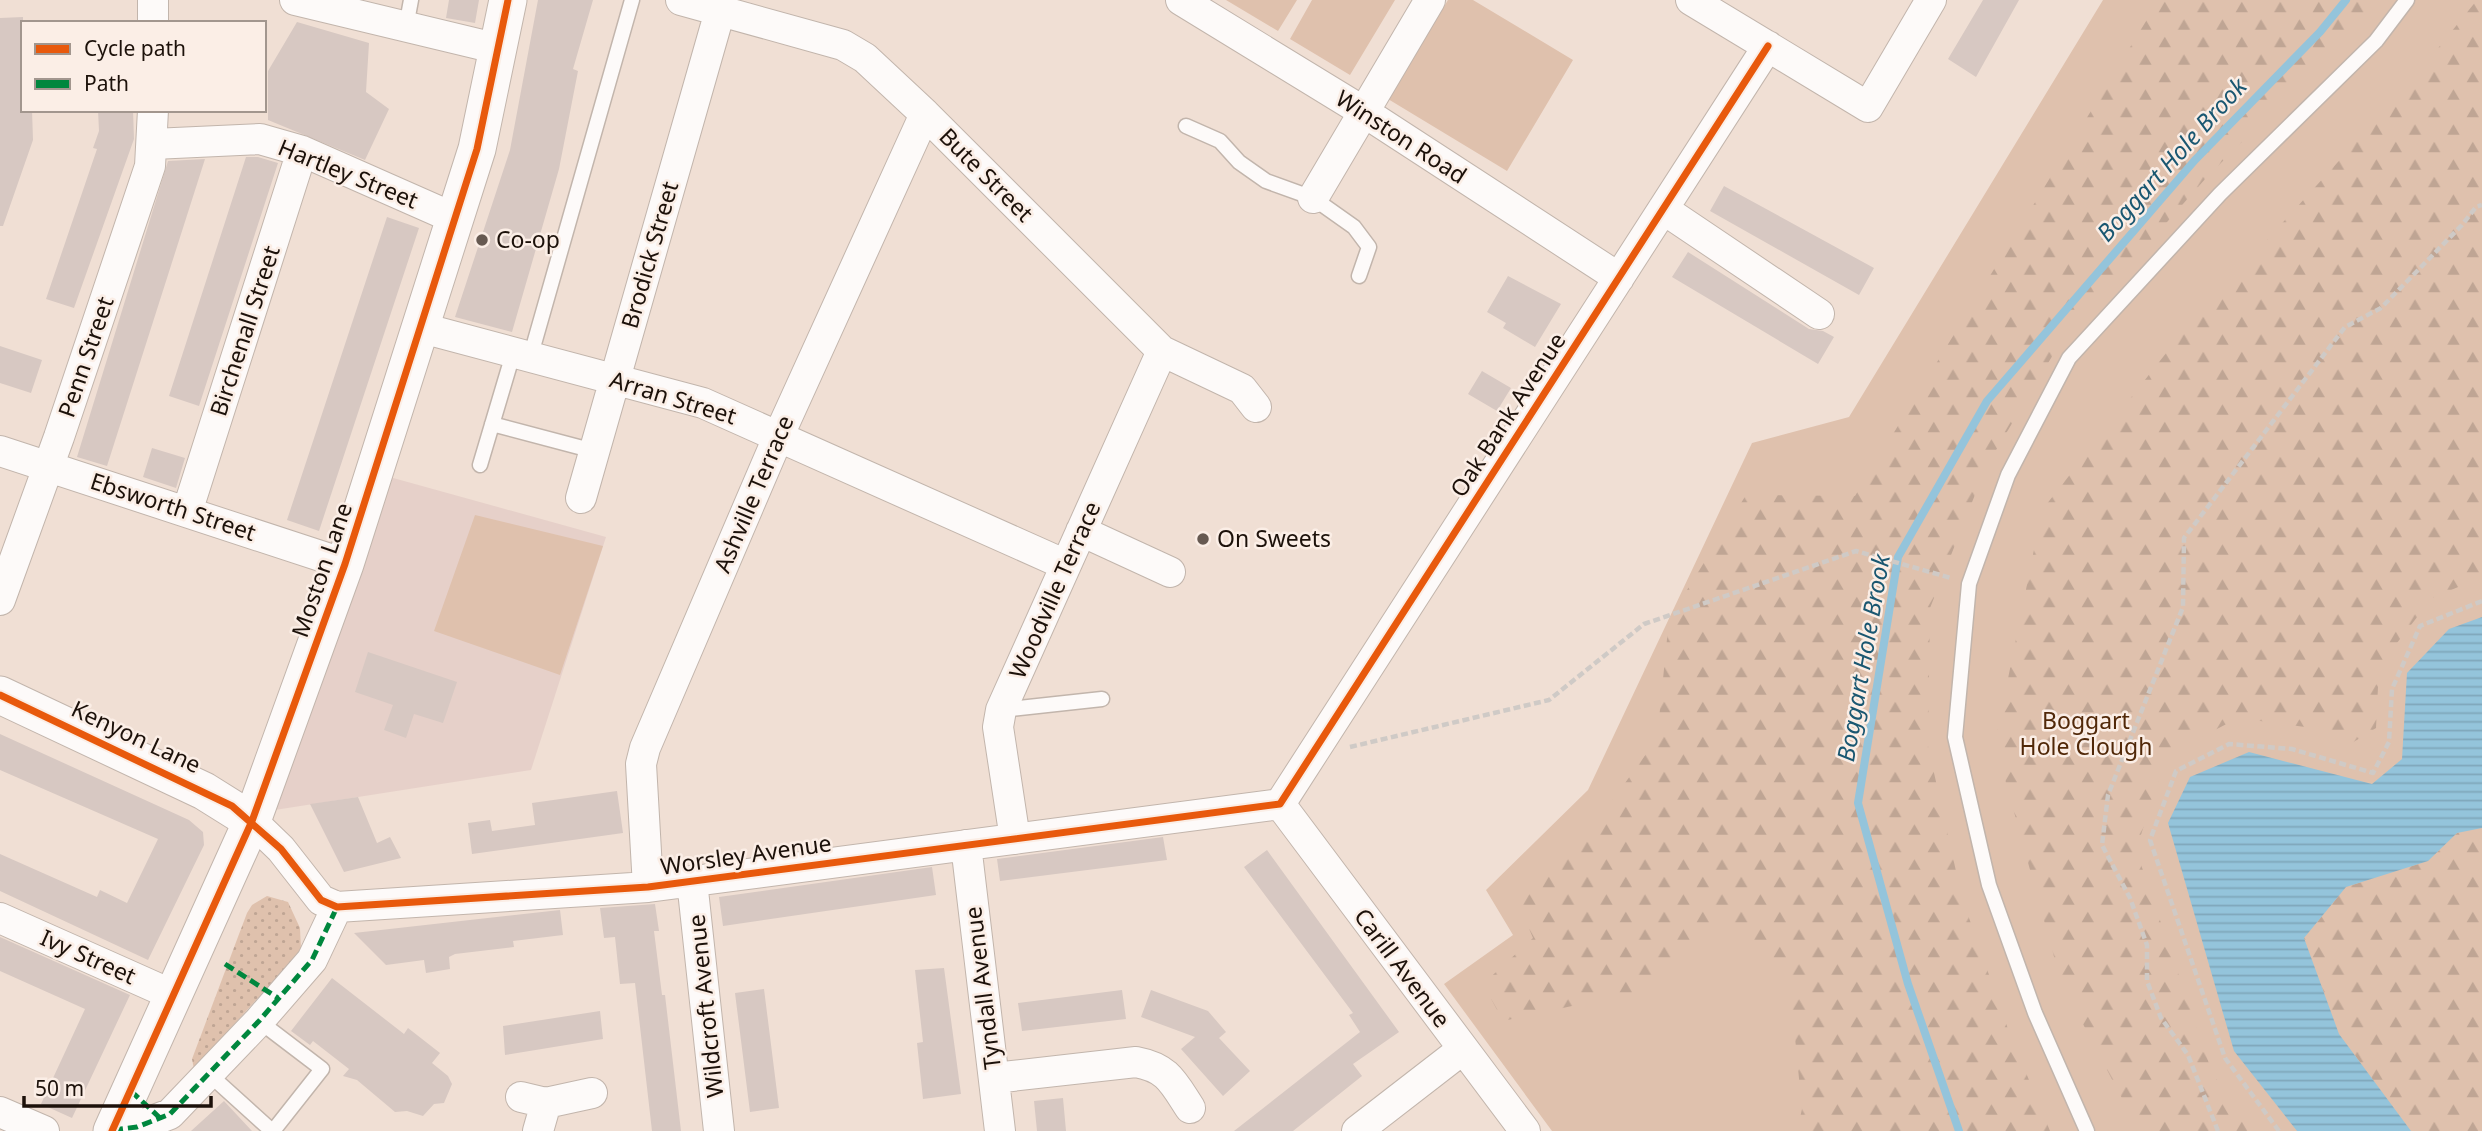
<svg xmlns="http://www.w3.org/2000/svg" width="2482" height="1131" font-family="'Noto Sans',sans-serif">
  <defs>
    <pattern id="forest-firs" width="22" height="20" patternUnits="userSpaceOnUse" patternTransform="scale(1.75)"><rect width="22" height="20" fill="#dfc1ad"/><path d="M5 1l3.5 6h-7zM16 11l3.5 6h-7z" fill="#bfa594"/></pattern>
    <pattern id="garden-dots" width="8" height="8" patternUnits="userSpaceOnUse" patternTransform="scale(1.75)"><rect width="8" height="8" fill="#dfc1ad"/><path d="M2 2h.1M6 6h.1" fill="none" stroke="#bfa594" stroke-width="1.8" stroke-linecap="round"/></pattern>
    <pattern id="water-rules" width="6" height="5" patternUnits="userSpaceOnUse" patternTransform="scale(1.75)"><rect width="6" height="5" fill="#94c4db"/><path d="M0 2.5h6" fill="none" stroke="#7fa7bb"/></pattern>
  </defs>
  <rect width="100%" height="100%" fill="#f0dfd4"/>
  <path fill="#e6d0c9" d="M386,476L606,537L531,770L262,812Z"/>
  <path fill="#dfc1ad" d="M1226,0H1297L1278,31Z
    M1312,0H1395L1350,75L1290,39Z
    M1448,0H1473L1573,60L1507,171L1388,99Z
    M2103,0H2482V1131H1552L1444,984L1513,935L1486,890L1588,790L1752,443L1849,417Z
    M475,515L603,546L560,675L434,631Z"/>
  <path fill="url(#forest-firs)" d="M2159,0H2376L2354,29L2206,178L2060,343L1986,467L1930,608L1928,746L1962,898L2008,1029L2050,1131H1797L1802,1109L1789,976L1727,922L1645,990L1503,1021L1483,984L1533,938L1514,893L1593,827L1657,739L1669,619L1746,495L1855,496Z
    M2477,0H2482V577L2432,598L2379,666L2376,728L2352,743L2313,728L2238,718L2167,755L2136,850L2213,1075L2257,1131H2139L2061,982L1995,743L2042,510L2182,333L2409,84Z
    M2482,828V1131H2411L2339,1034L2304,938L2346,887L2428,861L2457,833Z"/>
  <path fill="url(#garden-dots)" d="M267,896L288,902L300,928L301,950L194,1069L192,1059L247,913L252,905Z"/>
  <path fill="url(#water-rules)" d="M2482,617V828L2457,833L2428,861L2346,887L2304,938L2339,1034L2411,1131H2297L2234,1051L2168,823L2190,777L2249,752L2372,784L2402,759L2407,673L2449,629Z"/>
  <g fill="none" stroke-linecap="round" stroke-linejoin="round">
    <path stroke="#94c4db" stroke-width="8" d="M1959,1131L1908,984L1858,803L1898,557L1987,401L2195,160L2320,32L2346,0"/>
  </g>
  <path fill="#d7c8c2" d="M449,0H479L475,23L446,18Z
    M538,0H593L573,69L578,71L559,169L512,332L455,317L510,150Z
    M1983,0H2019L1976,77L1948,59Z
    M23,17V110H32L33,140L3,226H0V18Z
    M297,22L369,43L366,92L389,109L365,160L268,120V71Z
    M98,110H133L134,139L74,308L46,299L97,149L93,148L99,131Z
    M246,157H258L278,163L199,406L169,396Z
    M205,159L107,466L77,457L168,161Z
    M1724,186L1874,268L1859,295L1710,211Z
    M387,217L419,228L319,531L287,520Z
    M1688,252L1809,329L1823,331L1834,337L1818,364L1672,277Z
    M1508,276L1561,304L1535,347L1503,328L1506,323L1487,312Z
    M0,346L42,360L31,393L0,383Z
    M1482,371L1511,388L1497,411L1468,394Z
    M152,448L185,458L176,488L143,477Z
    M368,652L457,682L443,723L414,714L406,738L384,730L393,705L355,692Z
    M0,734L189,820L203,832L204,845L148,960L0,891V854L97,897L100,890L127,903L158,839L0,770Z
    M617,791L623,833L472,854L468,823L490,820L492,831L535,825L532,803Z
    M358,797L377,843L390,837L401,858L344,872L310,804Z
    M1163,837L1167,860L1000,881L997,859Z
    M1267,850L1399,1032L1353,1064L1362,1076L1293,1131H1234L1360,1032L1349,1015L1353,1013L1244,867Z
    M932,867L936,895L723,926L719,897Z
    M655,904L659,931H654L662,995H665L681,1131H652L635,983L620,984L615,937L604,938L600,908Z
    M560,910L563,935L513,941L514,947L455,954L449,957L450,969L426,973L424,960L386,965L354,933Z
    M0,937L130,995L72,1118L41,1104L85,1009L0,971Z
    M944,968L961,1094L923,1099L917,1043L923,1042L915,970Z
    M332,978L404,1034L408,1028L440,1053L432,1063L448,1076L452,1084L444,1103L434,1104L423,1116L407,1111L395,1112L357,1080L343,1076L349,1069L313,1041L310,1045L291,1031Z
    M764,989L779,1108L750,1112L735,993Z
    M1122,990L1126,1019L1022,1031L1018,1003Z
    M1151,990L1208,1011L1226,1032L1219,1038L1250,1071L1223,1096L1181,1049L1195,1037L1141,1017Z
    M600,1011L603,1039L505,1055L503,1026Z
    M1063,1098L1066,1131H1037L1034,1101Z
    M224,1101L252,1131H191Z"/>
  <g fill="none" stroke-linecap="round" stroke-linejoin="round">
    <g stroke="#c2b5ac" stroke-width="17">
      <path id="service" d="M406,27L411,0
        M1186,126L1220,141L1239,162L1266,181L1313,198L1354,227L1369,247L1359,276
        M530,358L632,0
        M492,424L594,451
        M480,465L513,354
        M1001,710L1102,699
        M259,1021L322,1069L273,1131
        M209,1074L272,1131
        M2087,1131L2035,1013L1989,885L1955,737L1969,584L2008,475L2069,358L2220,194L2376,41L2407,0"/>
    </g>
    <g stroke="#c2b5ac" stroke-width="32">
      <path id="minor" d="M295,0L499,49
        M681,0L843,45L865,58L925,114L1162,351L1242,389L1256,407
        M1181,0L1364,112L1619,278
        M1691,0L1868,107L1931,0
        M153,23V0
        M153,144L260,139L302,151L456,219
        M1313,198L1430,0
        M1663,209L1819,314
        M422,328L703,403L1066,565
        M0,451L345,564
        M581,498L720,11
        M187,512L302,151
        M1081,531L1170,572
        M0,600L59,437L150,166L153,110
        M1280,804L1768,46
        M1280,804L1525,1131
        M252,821L281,849L321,900L337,907L648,887L1280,804
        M1015,839L998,727L1001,710L1162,351
        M966,845L1000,1131
        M692,881L719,1131
        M648,887L641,764L645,748L779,435L925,114
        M0,918L175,996
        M994,1078L1136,1062C1168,1068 1173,1082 1190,1108
        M521,1097L546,1103L592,1093
        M0,1112L44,1131
        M113,1130L137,1127L170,1114L259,1021L312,960L337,907
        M538,1131L546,1103
        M1357,1131L1463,1049"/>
    </g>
    <g stroke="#c2b5ac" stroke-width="39">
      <path id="tertiary" d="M0,695L204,791L252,821
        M112,1131L252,821L345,564L477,149L508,0"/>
    </g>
    <path stroke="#cfcac6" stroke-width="4.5" stroke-dasharray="7 3.5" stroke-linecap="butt" d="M1350,747L1549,700L1644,624L1856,551L1951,578
      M2218,1131L2188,1055L2161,1018L2147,981V945L2130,898L2102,845L2108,795L2183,607L2184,538L2345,327L2381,308L2462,225L2476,207L2482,205
      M2279,1131L2225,1058L2150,840L2176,771L2229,744L2292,749L2373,773L2389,742L2392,689L2420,626L2482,601"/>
    <use href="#service" stroke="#fdfaf9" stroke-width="14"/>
    <use href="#minor" stroke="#fdfaf9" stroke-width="30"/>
    <use href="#tertiary" stroke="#fdfaf9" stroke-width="37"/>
    <path stroke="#00873e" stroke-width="5" stroke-dasharray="10 5" stroke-linecap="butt" d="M225,964L278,998
      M131,1091L160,1118
      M113,1130L137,1127L170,1114L259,1021L312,960L337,907"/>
    <g stroke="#fbeee6" stroke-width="11">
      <path id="cycleway" d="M0,695L232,806L281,849L321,900L337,907L648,887L1280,804L1768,46
        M112,1131L252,821L345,564L477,149L508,0"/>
    </g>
    <use href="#cycleway" stroke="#e8590c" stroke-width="7"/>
  </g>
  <g fill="#665951" stroke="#fbeee6" stroke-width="2.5">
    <circle cx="482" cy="240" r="7"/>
    <circle cx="1203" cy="539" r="7"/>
  </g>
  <g text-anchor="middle" stroke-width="5" stroke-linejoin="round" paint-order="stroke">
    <g font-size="23" fill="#1c110a" stroke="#fbeee6">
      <text transform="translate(1401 137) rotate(33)" y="8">Winston Road</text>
      <text transform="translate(348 174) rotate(22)" y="8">Hartley Street</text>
      <text transform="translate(986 175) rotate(45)" y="8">Bute Street</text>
      <text transform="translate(650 255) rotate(-74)" y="8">Brodick Street</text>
      <text transform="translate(245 331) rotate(-72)" y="8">Birchenall Street</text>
      <text transform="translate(86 357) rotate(-71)" y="8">Penn Street</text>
      <text transform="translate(673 398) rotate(17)" y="8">Arran Street</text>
      <text transform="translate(1508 415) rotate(-57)" y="8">Oak Bank Avenue</text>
      <text transform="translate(754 494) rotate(-67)" y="8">Ashville Terrace</text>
      <text transform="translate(173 507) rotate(18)" y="8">Ebsworth Street</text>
      <text transform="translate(322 570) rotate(-71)" y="8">Moston Lane</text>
      <text transform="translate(1055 590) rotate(-66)" y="8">Woodville Terrace</text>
      <text transform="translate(136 737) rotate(25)" y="8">Kenyon Lane</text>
      <text transform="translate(746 855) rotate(-8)" y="8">Worsley Avenue</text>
      <text transform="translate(88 957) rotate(24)" y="8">Ivy Street</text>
      <text transform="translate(1402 968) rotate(53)" y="8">Carill Avenue</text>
      <text transform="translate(983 988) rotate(-97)" y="8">Tyndall Avenue</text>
      <text transform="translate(706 1006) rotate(-96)" y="8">Wildcroft Avenue</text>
    </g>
    <g font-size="23" fill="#1c110a" stroke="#fbeee6" text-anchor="start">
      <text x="496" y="248">Co-op</text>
      <text x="1217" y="547">On Sweets</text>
    </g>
    <g font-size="23" fill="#512808" stroke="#fbeee6">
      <text x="2086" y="729">Boggart<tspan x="2086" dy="26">Hole Clough</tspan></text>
    </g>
    <g font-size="24" font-style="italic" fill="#1a5771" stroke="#fbeee6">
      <text transform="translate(2172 160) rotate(-48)" y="8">Boggart Hole Brook</text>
      <text transform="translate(1864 658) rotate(-80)" y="8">Boggart Hole Brook</text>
    </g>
  </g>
  <rect x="21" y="21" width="245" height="91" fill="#fbeee6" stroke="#a2968e" stroke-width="2"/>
  <rect x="35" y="44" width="35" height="10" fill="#e8590c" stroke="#a2968e" stroke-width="2"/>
  <text x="84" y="56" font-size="21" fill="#1c110a">Cycle path</text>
  <rect x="35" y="79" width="35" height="10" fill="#00873e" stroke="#a2968e" stroke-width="2"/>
  <text x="84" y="91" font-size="21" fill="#1c110a">Path</text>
  <path d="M24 1096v10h187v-10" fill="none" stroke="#1c110a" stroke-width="3.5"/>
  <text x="35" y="1096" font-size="21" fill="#1c110a" stroke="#fbeee6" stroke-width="5" paint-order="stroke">50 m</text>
</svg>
